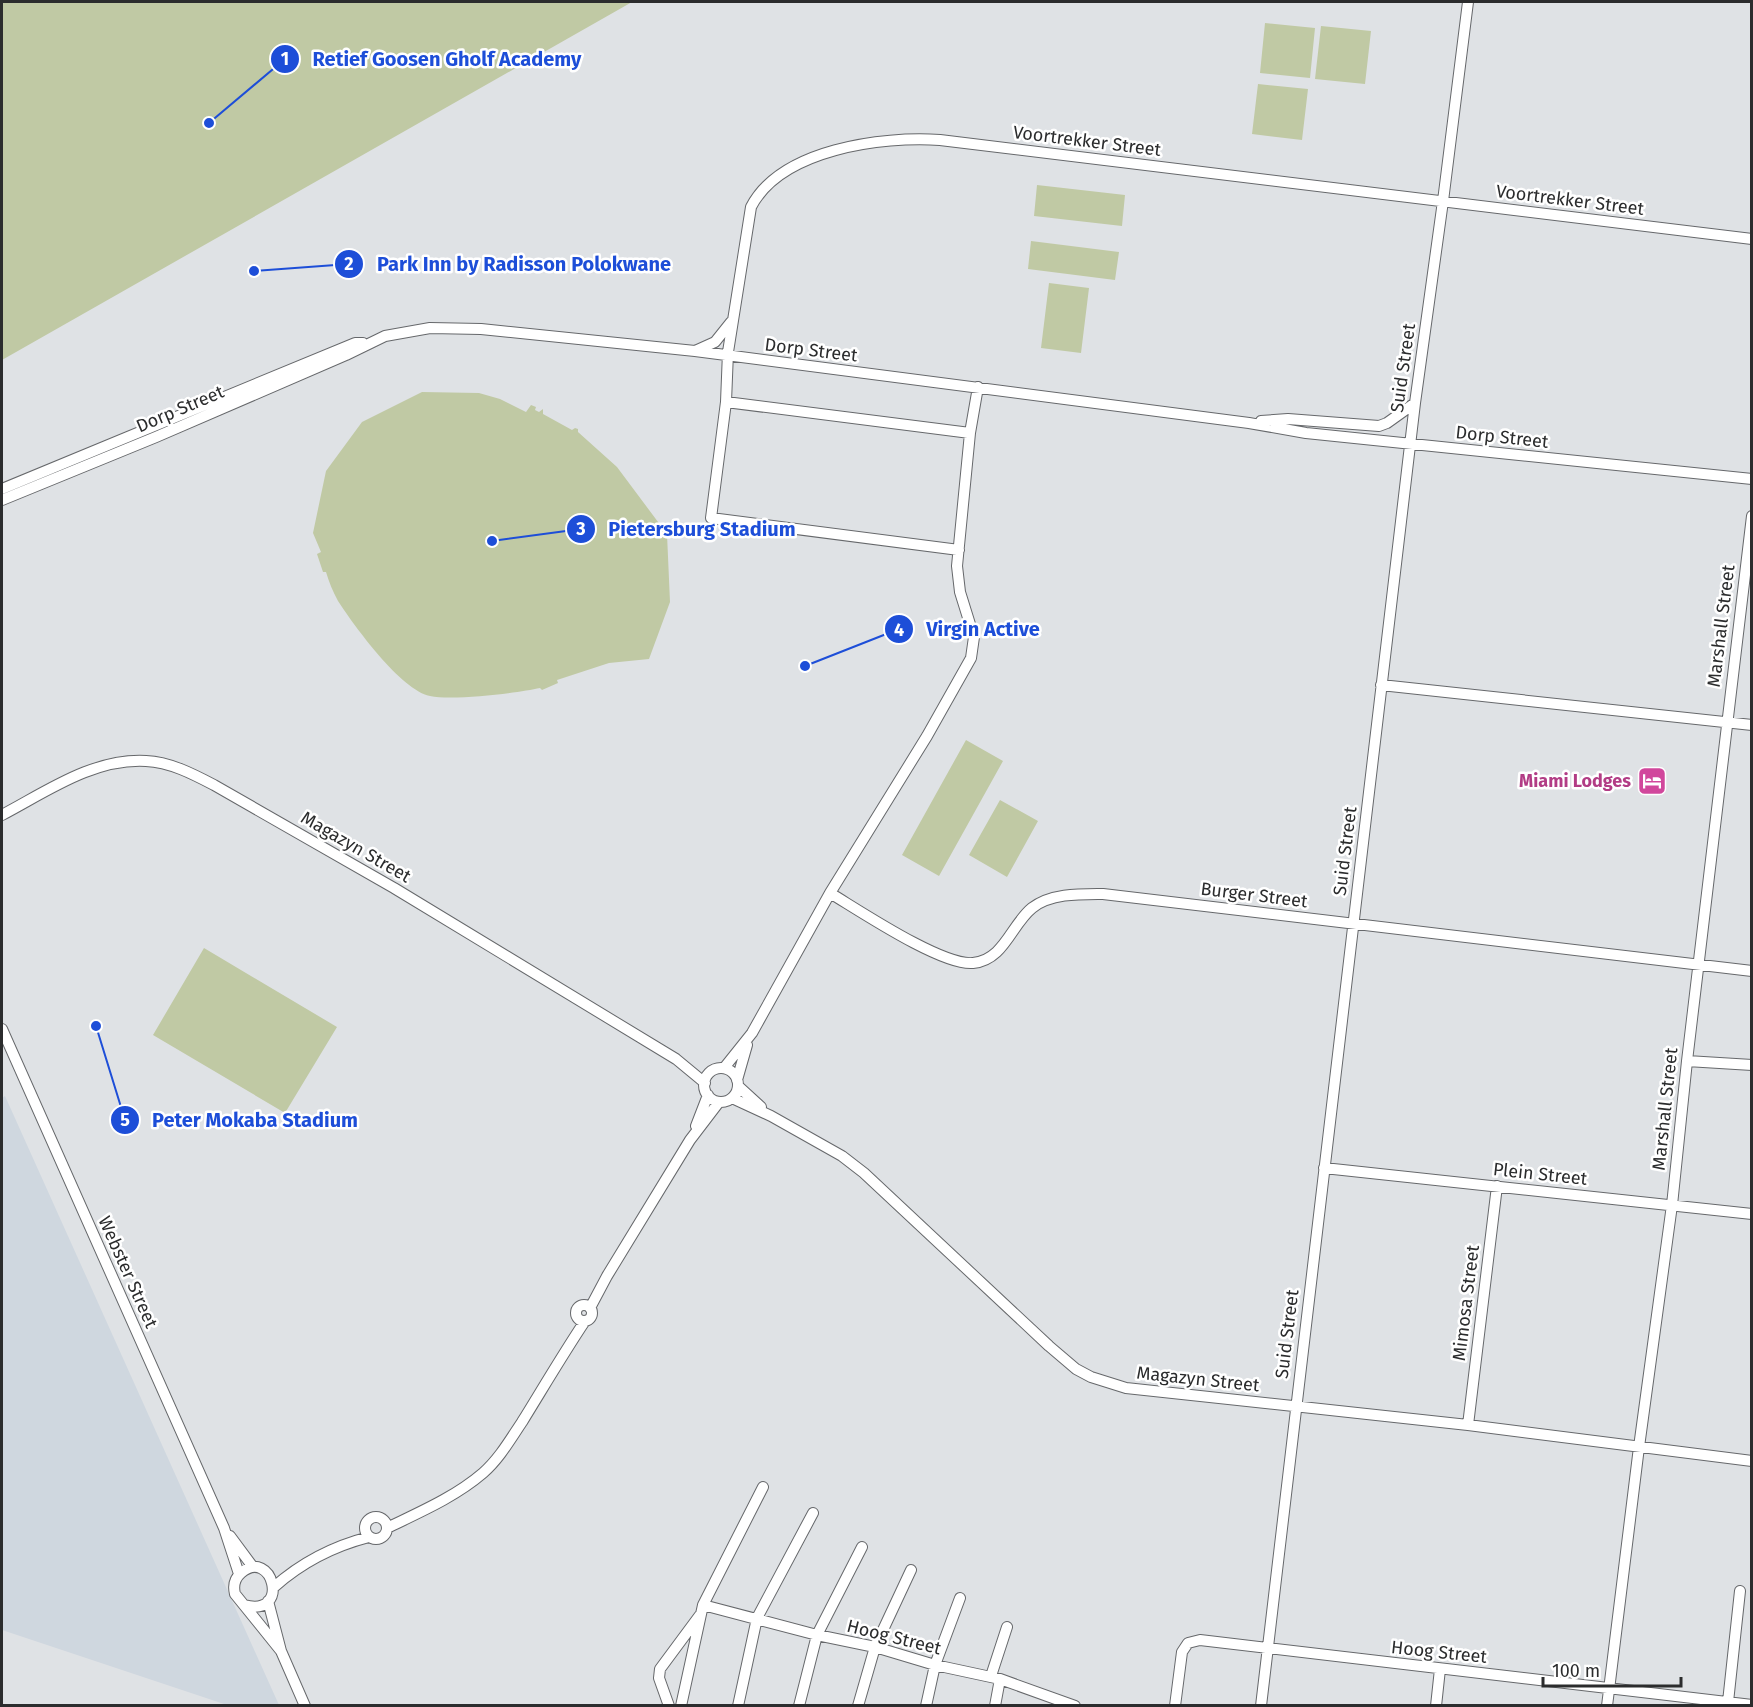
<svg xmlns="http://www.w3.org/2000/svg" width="1753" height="1707" font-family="'Fira Sans',sans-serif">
  <rect width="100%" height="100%" fill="#dfe2e5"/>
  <path fill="#cfd7df" d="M5,1096L279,1705H227L2,1630V1098Z"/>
  <path fill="#c0c9a4" d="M2,2H632L2,360Z
    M1265,23L1315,28L1310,78L1260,73Z
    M1321,26L1371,31L1365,84L1315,79Z
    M1258,84L1308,89L1302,140L1252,134Z
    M1037,185L1125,195L1122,226L1034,216Z
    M1031,241L1119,252L1115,280L1028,269Z
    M1049,283L1089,288L1081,353L1041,348Z
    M422,392L479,393L500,399L526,412L531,405L536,407L535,410L539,412L543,409V414L572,430L575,428L578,429V432L617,467L667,534L670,602L649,659L609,663L557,680L558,683L542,690L540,688C517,693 453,701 430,696C401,690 355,627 338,601C333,592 329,582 326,572H323L317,554L321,552L313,533L326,471L362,422Z
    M966,740L1003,761L939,876L902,855Z
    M1000,800L1038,821L1007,877L969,855Z
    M204,948L337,1027L285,1113L153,1035Z"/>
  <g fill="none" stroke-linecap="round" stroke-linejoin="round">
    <g stroke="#66686b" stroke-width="12">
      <path id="minor" d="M695,351L715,342L731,322
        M726,402L970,433
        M1261,421L1288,419L1379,426L1387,423L1415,403
        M2,489L355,343H363
        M2,500L156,437L346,355L385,336L430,328L481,329L695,351L1249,423L1306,433L1752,479
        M959,550L711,518L726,402L728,352L751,207C781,149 882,136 940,140L1752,239
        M1381,685L1752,725
        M2,815C46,792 93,758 146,761C170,762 193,774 214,785L394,888L676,1059L705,1083
        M830,893C860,911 942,966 973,963C1004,960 1011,925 1032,908C1051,893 1081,894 1103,894L1752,971
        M2,1029L224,1528L239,1574
        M1687,1061L1752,1065
        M724,1068L752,1033L830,893L927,736L971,658L974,637L960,592L957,566L970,433L978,387
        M704 1085a17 17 0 1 1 34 0a17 17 0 1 1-34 0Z
        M737,1080L747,1045
        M738,1086L761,1107
        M732,1098L771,1116L842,1156L864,1173L1049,1346L1076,1369L1091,1377L1126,1388L1468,1425L1752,1461
        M696,1126L708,1095
        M1324,1168L1752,1214
        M576 1313a8 8 0 1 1 16 0a8 8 0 1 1-16 0Z
        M590,1308L607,1276L690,1140L719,1102
        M1468,1425L1497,1186
        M365 1528a11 11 0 1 1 22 0a11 11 0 1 1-22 0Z
        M387,1528C420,1512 455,1497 483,1473C499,1459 510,1440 522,1422C543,1388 563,1354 585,1321
        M230,1536L253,1567
        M274,1587C301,1563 334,1546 369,1537
        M268,1601L281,1651L305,1706
        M244,1605C292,1618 272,1546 241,1573C234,1579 233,1586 235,1594L281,1651
        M703,1605L817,1635L875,1647L935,1665L1000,1679L1075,1706
        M991,1676L1007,1627
        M1728,1702L1740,1591
        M669,1706L659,1678L660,1669L700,1615
        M681,1706L703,1605L763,1487
        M738,1706L757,1618L813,1513
        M799,1706L817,1635L862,1547
        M858,1706L875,1647L911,1570
        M926,1706L935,1665L960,1598
        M995,1706L1000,1679
        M1175,1706L1182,1652L1188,1643L1200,1640L1752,1705
        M1261,1706L1415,403L1443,201L1468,2
        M1436,1706L1440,1669
        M1607,1706L1639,1447L1672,1205L1687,1061L1752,516"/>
    </g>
    <use href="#minor" stroke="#fff" stroke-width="10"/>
  </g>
  <defs>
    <g id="hotel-square" transform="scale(1.5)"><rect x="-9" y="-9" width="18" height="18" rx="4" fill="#d1479c" stroke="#fff"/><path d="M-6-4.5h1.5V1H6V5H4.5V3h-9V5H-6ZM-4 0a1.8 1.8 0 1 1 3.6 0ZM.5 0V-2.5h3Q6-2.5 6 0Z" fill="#fff"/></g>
  </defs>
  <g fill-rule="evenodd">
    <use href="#hotel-square" x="1652" y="781"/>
  </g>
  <g text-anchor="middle" stroke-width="5" stroke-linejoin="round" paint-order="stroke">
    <g font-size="18" fill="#2b2c2d" stroke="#fff">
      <text transform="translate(1087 141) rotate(7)" y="6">Voortrekker Street</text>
      <text transform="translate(1570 200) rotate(7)" y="6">Voortrekker Street</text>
      <text transform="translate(811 350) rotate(7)" y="6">Dorp Street</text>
      <text transform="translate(1403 368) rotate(-82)" y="6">Suid Street</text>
      <text transform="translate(180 409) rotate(-23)" y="6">Dorp Street</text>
      <text transform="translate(1502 437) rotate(6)" y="6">Dorp Street</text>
      <text transform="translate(1721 626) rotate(-83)" y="6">Marshall Street</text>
      <text transform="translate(356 847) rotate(30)" y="6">Magazyn Street</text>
      <text transform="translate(1345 851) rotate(-83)" y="6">Suid Street</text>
      <text transform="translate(1254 895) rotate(7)" y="6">Burger Street</text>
      <text transform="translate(1665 1109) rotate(-84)" y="6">Marshall Street</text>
      <text transform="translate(1540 1174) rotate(6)" y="6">Plein Street</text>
      <text transform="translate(128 1272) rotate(66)" y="6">Webster Street</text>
      <text transform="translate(1466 1303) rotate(-83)" y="6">Mimosa Street</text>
      <text transform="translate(1287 1334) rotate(-83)" y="6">Suid Street</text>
      <text transform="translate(1198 1379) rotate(6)" y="6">Magazyn Street</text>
      <text transform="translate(894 1637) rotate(14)" y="6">Hoog Street</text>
      <text transform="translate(1439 1652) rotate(6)" y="6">Hoog Street</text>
    </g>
    <g font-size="18" font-weight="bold" fill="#b23c85" stroke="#fff" text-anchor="end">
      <text x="1631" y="787">Miami Lodges</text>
    </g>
  </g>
  <path fill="none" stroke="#1d4ed8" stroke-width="2" d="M209 123L285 59M254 271L349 264M492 541L581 529M805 666L899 629M96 1026L125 1120"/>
  <g fill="#1d4ed8" stroke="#fff" stroke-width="2">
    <circle cx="209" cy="123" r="6"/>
    <circle cx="254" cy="271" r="6"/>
    <circle cx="492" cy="541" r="6"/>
    <circle cx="805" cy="666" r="6"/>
    <circle cx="96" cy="1026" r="6"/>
    <circle cx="285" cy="59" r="15"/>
    <circle cx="349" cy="264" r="15"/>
    <circle cx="581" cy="529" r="15"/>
    <circle cx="899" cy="629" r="15"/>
    <circle cx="125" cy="1120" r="15"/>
  </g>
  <g font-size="18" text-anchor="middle" font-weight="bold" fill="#fff">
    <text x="285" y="65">1</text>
    <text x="349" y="270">2</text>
    <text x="581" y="535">3</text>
    <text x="899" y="636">4</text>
    <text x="125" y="1126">5</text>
  </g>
  <g font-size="20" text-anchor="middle" font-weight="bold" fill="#1d4ed8" stroke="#fff" stroke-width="5" stroke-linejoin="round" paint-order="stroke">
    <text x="447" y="66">Retief Goosen Gholf Academy</text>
    <text x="524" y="271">Park Inn by Radisson Polokwane</text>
    <text x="702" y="536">Pietersburg Stadium</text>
    <text x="983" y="636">Virgin Active</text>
    <text x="255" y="1127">Peter Mokaba Stadium</text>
  </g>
  <rect width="1753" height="1707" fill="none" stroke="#2b2c2d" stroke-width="6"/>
  <path d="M1543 1677v9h138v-9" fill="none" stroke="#2b2c2d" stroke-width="3"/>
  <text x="1552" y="1677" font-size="18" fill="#2b2c2d" stroke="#ffffff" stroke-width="4.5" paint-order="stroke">100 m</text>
</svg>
